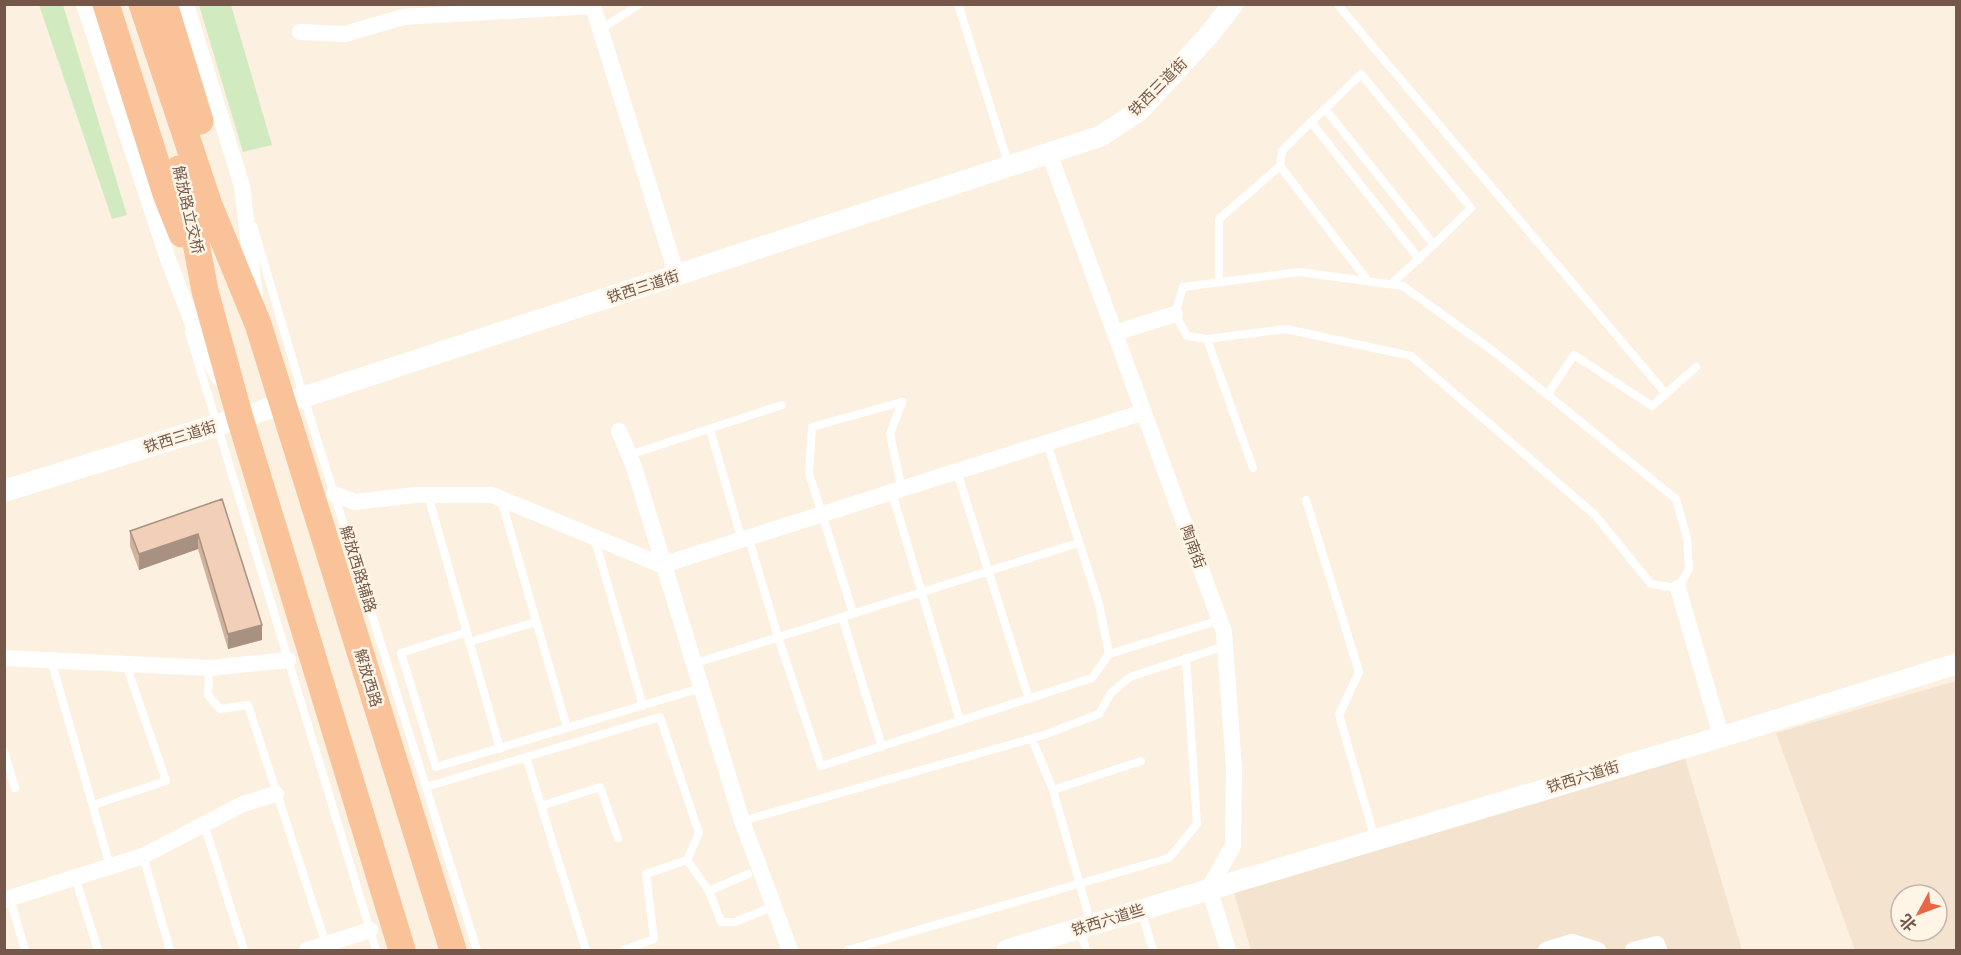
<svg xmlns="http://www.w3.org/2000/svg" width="1961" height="955" font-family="'Noto Sans','Noto Sans SC',sans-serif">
  <rect width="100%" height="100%" fill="#fcf1e1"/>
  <path fill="#f4e3cf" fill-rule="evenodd" d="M1956,681V950H1855L1776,733ZM1901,895H1937V931H1901Z
    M1685,758L1742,950H1251L1234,893Z"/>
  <path fill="#d1eac0" d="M39,5H63L127,215L112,219Z
    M199,5H231L272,145L243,152Z"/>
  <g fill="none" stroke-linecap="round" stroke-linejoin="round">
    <path stroke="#fff" stroke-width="8" d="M958,4L1009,166
      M1337,4L1666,394
      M600,30L640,4
      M1311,122L1325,109
      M1280,166L1368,281
      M253,226L304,398L477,950
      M1299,272L1403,286L1497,354L1676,499L1687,538L1689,569L1678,588L1651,584L1595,515L1411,356L1286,329L1207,339L1187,336L1175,314L1183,287Z
      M1219,282V219L1280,166L1282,151L1311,122L1419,259
      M1391,284C1418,260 1445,234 1471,208L1361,74L1325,109L1434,245
      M189,332L376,950
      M1207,339L1253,468
      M1547,395L1574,355L1652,406L1696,367
      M902,402L890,434L902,490
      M710,429L742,541
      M1047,443L1099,604L1109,654
      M629,455L782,405
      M957,472L1029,699
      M892,493L960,721
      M428,495L500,749
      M501,499L567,728
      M1306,500L1359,672L1339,715L1375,839
      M594,537L643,706
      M749,539L778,637L821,766L1092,678L1109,654L1220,620
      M853,613L809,473L812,427L902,402
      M842,617L882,747
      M467,632L401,653L436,767L701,688
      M469,642L536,622
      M51,660L110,866
      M693,664L1078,543
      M209,668L208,695L220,709L248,705L326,944
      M1032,739L1053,790L1141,761
      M4,751L15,788
      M526,757L586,950
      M426,787L660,717L699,833L687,860L646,874L654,939L624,950
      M1053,790L1091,924
      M93,805L166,781L126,664
      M541,806L600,787L618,838
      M742,821L1044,735L1099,714L1111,693L1130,677L1225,646
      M204,824L244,950
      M143,856L170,950
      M687,860L709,891L721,922H735L774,906
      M75,877L98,950
      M709,891L748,874
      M10,899L25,950
      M1141,911L1153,950
      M1080,929L1086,950
      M848,950L1169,858L1197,824L1186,658"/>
    <path stroke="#fff" stroke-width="16" d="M84,4L168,259L195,330L219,378
      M186,4L242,186L255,296
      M300,32L345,34L403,17L593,6L677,276
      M1049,153L1224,632L1234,768L1233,846L1209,888L1228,950
      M1115,333L1175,314
      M619,431L634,467L742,821L790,950
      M334,494L355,502L415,495H492L662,565L1144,412
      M1678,588L1721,736
      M4,658L209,668L288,660
      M4,900L143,856L243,804L276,794
      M307,950L370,930
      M1546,950L1572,942L1598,950
      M1633,950L1657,944L1659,950"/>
    <path stroke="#fff" stroke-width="21" d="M240,418L1101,136L1139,111L1209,35L1233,4
      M1007,950L1744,730L1956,664"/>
    <path stroke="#fff" stroke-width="22" d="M4,491L240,418"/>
    <path stroke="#fac298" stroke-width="27" d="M106,4L166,194L182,234
      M142,4L209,205L258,324L453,950
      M164,4L200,121
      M179,169L187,195L205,291L240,418L402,950"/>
  </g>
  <path fill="#d0b29e" d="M222,499L262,640L228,649L198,549L139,570L130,546V531Z"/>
  <path fill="#a99181" d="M198,534V549L139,570V554Z
    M262,625V640L228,649V634Z"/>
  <path fill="#f2cfb8" stroke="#a99181" stroke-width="1.5" d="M222,499L262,625L228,634L198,534L139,554L130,531Z"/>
  <g text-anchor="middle" stroke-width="5" stroke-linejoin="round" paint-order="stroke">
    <g font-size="15" fill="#745748" stroke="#fff5e7">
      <text transform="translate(1158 87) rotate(-45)" y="5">铁西三道街</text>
      <text transform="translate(188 210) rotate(77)" y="5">解放路立交桥</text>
      <text transform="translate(643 287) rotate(-18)" y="5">铁西三道街</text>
      <text transform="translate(180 437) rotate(-17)" y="5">铁西三道街</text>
      <text transform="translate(1193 547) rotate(70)" y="5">陶南街</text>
      <text transform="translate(358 569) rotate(73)" y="5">解放西路辅路</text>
      <text transform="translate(368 678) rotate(73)" y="5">解放西路</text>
      <text transform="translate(1583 777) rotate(-17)" y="5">铁西六道街</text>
      <text transform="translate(1108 920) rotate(-17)" y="5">铁西六道些</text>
    </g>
  </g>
  <rect width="1961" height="955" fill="none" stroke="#745748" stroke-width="12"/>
  <g transform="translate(1919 913) rotate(229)"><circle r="28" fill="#fff5e7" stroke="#c7b6a7" stroke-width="1.5"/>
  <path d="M0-4.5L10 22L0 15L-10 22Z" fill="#e96744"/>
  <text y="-9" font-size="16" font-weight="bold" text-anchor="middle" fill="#745748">北</text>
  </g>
</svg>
